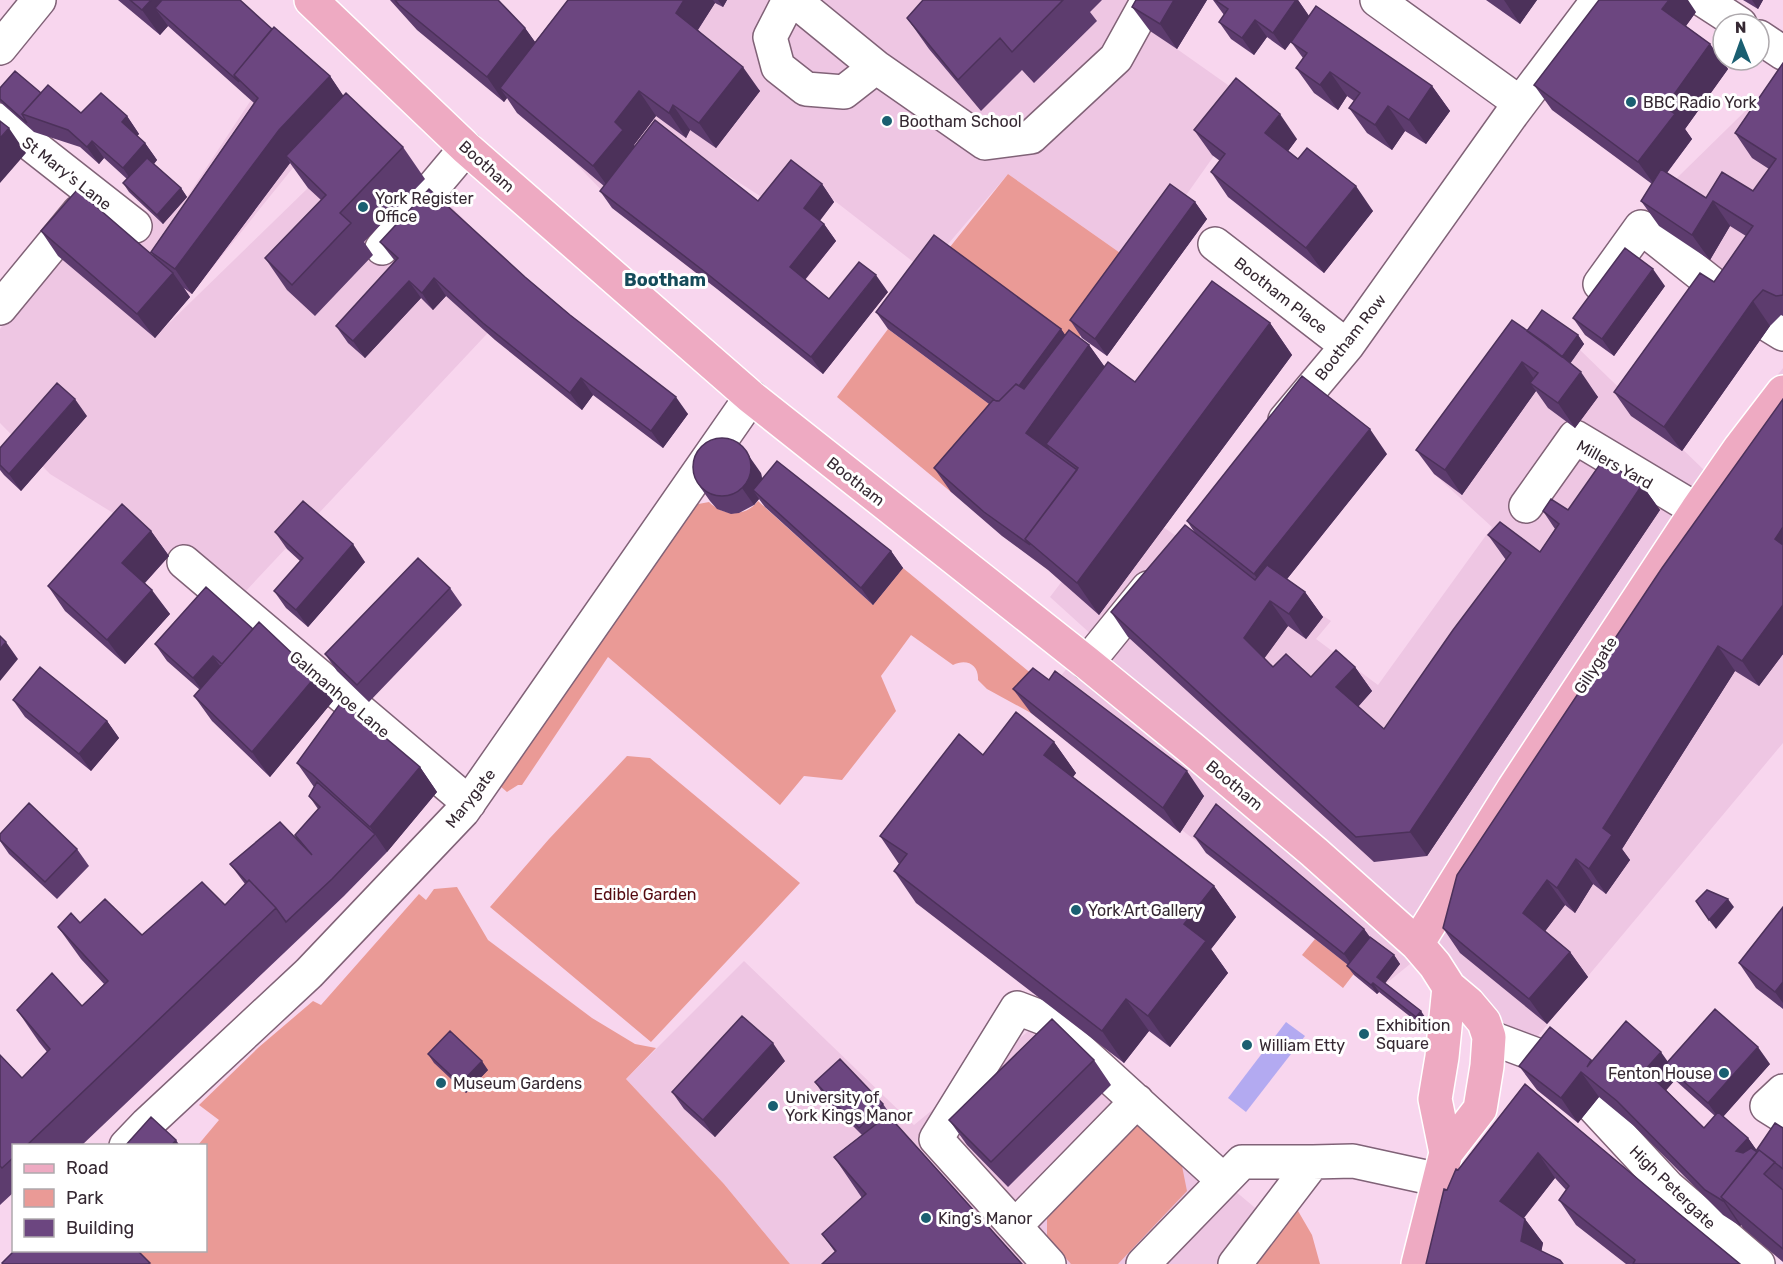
<svg xmlns="http://www.w3.org/2000/svg" width="1783" height="1264" font-family="Rubik,sans-serif">
  <rect width="100%" height="100%" fill="#f8d6ee"/>
  <path fill="#eec6e3" d="M604,0H1207L1177,49L1252,102L1182,201L1133,262L1008,174L925,271L800,174L779,208L668,137L606,195L519,104Z
    M1783,74V330L1633,221Z
    M251,100L347,101L162,330L308,188L369,124L425,179L530,288L229,609L139,529L50,474L0,423V329L58,256L118,192L163,223L187,197Z
    M1548,319L1704,470L1783,368V743L1532,1043L1415,960L1383,986L1031,713L1093,636L1050,597L1124,500L1253,589L1284,590L1331,621L1316,639L1378,685L1492,527L1434,474Z
    M744,961L914,1125L1037,1024L1260,1212L1219,1264H790L724,1184L626,1079Z"/>
  <path fill="#ea9a96" d="M1008,174L1133,262L1073,346L946,252Z
    M888,329L1012,421L951,492L837,397Z
    M758,501L873,605L903,568L1050,689L1031,713L987,689L978,680C979,665 967,658 953,665L904,630L911,635L881,676L896,711L842,780L804,776L780,805L608,657L522,785H518L507,792L500,786L693,505L709,502C723,516 745,518 758,501Z
    M627,756L650,758L800,883L651,1042L490,907L549,839Z
    M457,887L488,940L592,1018L635,1044L656,1048L626,1079L724,1184L790,1264H81L69,1250H206V1146L198,1145L219,1120L199,1105L259,1047L313,1001L321,1005L419,894L426,900L434,889Z
    M1315,939L1356,971L1343,988L1302,955Z
    M1142,1125L1182,1166L1187,1191L1118,1264H1071L1047,1237V1214L1131,1126Z
    M1294,1204L1312,1235L1320,1264H1248Z"/>
  <path fill="#b3aaf1" d="M1286,1022L1305,1036L1246,1112L1228,1098Z"/>
  <g fill="none" stroke-linecap="round" stroke-linejoin="round">
    <g stroke="#806277" stroke-width="36">
      <path id="minor" d="M789,0L770,37L778,67L806,89L844,92L876,67
        M794,0L876,67L985,143L1031,137L1116,58L1148,0
        M1377,0L1520,103
        M1703,0L1740,24
        M1759,37L1783,53
        M0,48L39,0
        M0,120L135,226
        M1215,244L1347,346
        M382,248L466,148
        M1600,284L1641,227L1734,301
        M0,308L79,212
        M1770,326L1783,334
        M1285,420L1347,346L1512,114L1598,0
        M1526,506L1575,437L1697,510
        M184,562L469,803
        M1087,663L1148,588
        M1489,1037L1537,1055L1555,1068
        M1783,1091L1767,1106L1783,1116
        M1592,1105L1668,1187L1758,1264
        M126,1146L147,1124L309,973L463,811L751,397
        M1015,1226L1137,1101
        M1049,1264L936,1139L1017,1008L1046,1019L1223,1180
        M1143,1264L1242,1162H1313
        M1235,1264L1313,1162L1353,1161L1440,1180L1463,1198"/>
    </g>
    <g stroke="#fff" stroke-width="36">
      <path id="major" d="M311,0L466,148L751,397L1087,663L1191,748L1314,852L1417,944L1435,965L1449,987L1468,1003L1484,1022L1489,1037L1487,1066L1480,1109L1446,1153L1418,1264
        M1417,944L1514,788L1697,510L1740,448L1783,392
        M1446,1153L1435,1099L1442,1057L1449,987"/>
    </g>
    <use href="#minor" stroke="#fff" stroke-width="33"/>
    <use href="#major" stroke="#eeaac2" stroke-width="33"/>
  </g>
  <path fill="#5d3c6e" fill-rule="evenodd" d="M118,0H240L272,29L330,76L343,96L403,147L425,179L364,242L373,255L315,316L287,290L265,258L321,200L308,188L290,163L192,294L184,288L190,297L155,338L58,256L41,231L154,257L151,252L254,103L168,26L160,35Z
    M390,0H498L525,28L535,42L568,0H727L723,7L715,3L698,30L760,91L716,148L690,130L686,138L656,116L634,145L635,147L758,201L822,184L834,202L819,221L824,224L836,241L805,280L829,299L888,292L823,374L717,289L612,208L600,191L604,186L517,113L507,98L504,102L417,30Z
    M923,0H1102L1090,12L1097,21L1034,83L1022,70L981,111L929,49L907,18Z
    M1136,0H1207L1177,49L1150,31L1132,7Z
    M1213,0H1298L1309,16L1432,86L1450,111L1426,144L1405,131L1392,150L1367,133L1349,108L1354,101L1347,96L1338,110L1314,93L1296,68L1303,58L1291,42L1285,50L1267,37L1254,55L1231,39L1219,22L1224,15Z
    M1486,0H1537L1520,24Z
    M1743,0H1763L1758,9Z
    M1696,12L1686,26L1710,44L1728,69L1685,129L1692,139L1667,173L1706,198L1753,191L1769,169L1752,158L1735,133L1783,63V316L1781,315L1770,326L1682,451L1631,416L1614,392L1714,282L1746,236L1730,226L1710,260L1659,226L1641,201L1652,184L1552,110L1534,85Z
    M0,88L41,93L81,113L127,116L139,134L137,136L145,143L157,160L154,164L181,188L187,197L163,224L129,192L123,183L127,179L104,158L99,164L80,147L34,132L0,102Z
    M1194,130L1297,139L1288,151L1298,159L1373,211L1324,273L1228,197L1211,172L1220,161L1212,155Z
    M1195,202L1207,219L1107,356L1082,338L1070,320Z
    M380,242L525,277L688,414L663,448L593,395L582,410L495,340L446,296L433,310L421,298L365,358L348,343L336,326L395,261Z
    M1665,286L1614,356L1585,335L1573,318Z
    M876,312L1061,329L1065,335L1089,345L1104,366L1135,382L1270,323L1292,355L1099,615L1048,570L1002,536L951,492L934,468L989,404L888,329Z
    M1527,331L1578,335L1584,344L1570,364L1598,397L1575,428L1548,408L1536,391L1462,495L1434,474L1416,450Z
    M1783,399V654L1759,686L1735,671L1622,849L1630,860L1606,894L1593,884L1575,913L1565,905L1545,931L1570,952L1588,977L1547,1024L1460,953L1443,928Z
    M87,416L21,491L4,475L0,470V448Z
    M1387,454L1287,579L1305,592L1323,617L1306,639L1288,626L1264,658L1273,667L1311,677L1355,667L1372,691L1358,707L1384,729L1506,560L1488,535L1540,552L1555,529L1543,511L1568,510L1642,485L1660,510L1427,856L1374,862L1128,637L1111,612L1195,533L1187,521Z
    M761,473L762,479L891,551L903,568L873,605L765,507L759,499L754,505L739,513L731,514L717,509L710,501L698,484Z
    M151,531L169,556L145,583L170,614L125,664L65,611L48,586Z
    M275,532L365,562L308,627L286,608L274,591L300,561L287,549Z
    M206,587L333,701L270,777L212,721L194,696L200,690L167,661L155,644Z
    M450,588L462,605L369,702L337,671L325,654Z
    M1049,680L1204,796L1180,833L1031,713L1013,689Z
    M13,700L107,721L119,738L91,771L25,717Z
    M1054,742L1076,773L1073,777L1214,886L1236,917L1211,949L1228,973L1170,1047L1149,1031L1124,1063L916,903L894,871L899,864L880,836L983,755Z
    M297,763L420,767L437,792L387,852L344,896L81,1146H14V1192L0,1205V1055L22,1078L47,1052L39,1042L17,1010L82,1006L104,984L81,959L58,927L80,923L142,935L225,905L245,884L230,864L300,843L295,835L318,809L309,796L314,787Z
    M0,834L77,849L89,866L57,899L9,854L0,841Z
    M1194,836L1364,929L1370,937L1394,955L1400,964L1385,983L1427,1020L1422,1026L1379,992L1377,994L1354,975L1347,966L1348,965L1206,853Z
    M1783,907V1009L1756,988L1739,963Z
    M428,1054L488,1070L466,1093L434,1063Z
    M1094,1060L1111,1085L1008,1187L967,1145L949,1120Z
    M785,1061L715,1137L684,1109L672,1092Z
    M1592,1061L1770,1064L1723,1117L1748,1138L1757,1151L1783,1128V1262L1743,1228L1741,1225L1740,1226L1723,1215L1634,1126L1599,1097L1578,1123L1537,1090L1519,1066ZM1675,1080L1715,1116L1704,1128L1666,1090Z
    M815,1082L883,1104L895,1121L894,1122L1022,1264L835,1252L822,1234L862,1198L834,1157L862,1135L827,1100Z
    M1525,1084L1677,1212L1740,1264H1626L1576,1225L1559,1200L1566,1190L1555,1178L1524,1218L1543,1243L1541,1251L1426,1264L1447,1190L1458,1170Z"/>
  <path fill="#4c315a" d="M151,0H190L155,8L168,26L160,35L142,10Z
    M684,0H713L715,3L693,37L676,13Z
    M718,0H727L723,7Z
    M1174,0H1207L1177,49L1160,24Z
    M1296,0H1298L1309,16L1285,50L1273,33Z
    M1504,0H1537L1520,24Z
    M1669,0H1688L1696,12L1680,34L1662,9Z
    M1752,0H1763L1758,9Z
    M1255,20L1267,37L1254,55L1242,38Z
    M525,28L543,53L500,88L507,98L504,102L487,77Z
    M1710,44L1728,69L1685,129L1692,139L1656,187L1638,162L1665,107Z
    M743,67L760,91L716,148L699,123Z
    M1330,72L1347,96L1338,110L1320,85Z
    M330,76L347,101L286,156L290,163L192,294L175,269L279,130Z
    M1432,86L1450,111L1426,144L1409,120Z
    M639,91L656,116L634,145L640,154L611,191L593,166L615,122Z
    M673,105L690,130L686,138L669,113Z
    M1388,106L1405,131L1392,150L1375,125Z
    M1280,114L1297,139L1283,158L1265,133Z
    M127,116L139,134L134,139L122,122Z
    M9,128L26,153L0,183V138Z
    M92,141L104,158L99,164L87,147Z
    M145,143L157,160L135,186L123,168Z
    M822,184L834,202L816,226L804,208Z
    M1356,186L1373,211L1324,273L1306,248Z
    M181,188L187,197L163,224L157,215Z
    M1713,201L1730,226L1710,260L1692,235Z
    M1195,202L1207,219L1107,356L1095,339Z
    M824,224L836,241L801,284L790,267Z
    M1653,269L1665,286L1614,356L1602,339Z
    M173,273L190,297L155,338L137,314Z
    M876,275L888,292L823,374L811,357Z
    M434,278L446,296L433,310L422,293Z
    M409,281L421,298L365,358L353,341Z
    M1753,301L1770,326L1682,451L1664,427Z
    M1270,323L1292,355L1099,615L1077,583Z
    M1061,329L1073,346L1004,406Z
    M1578,335L1584,344L1565,370L1559,361Z
    M1089,345L1107,370L1046,444L1050,449L1043,458L1026,433Z
    M1522,362L1540,387L1530,383L1536,391L1462,495L1445,470Z
    M1581,372L1598,397L1575,428L1558,403Z
    M581,378L593,395L582,410L570,393Z
    M676,397L688,414L663,448L651,431Z
    M75,399L87,416L21,491L9,474Z
    M1370,429L1387,454L1271,599L1254,574Z
    M749,456L761,473L763,484L753,490L759,499L754,505L742,488Z
    M1642,485L1660,510L1427,856L1410,832Z
    M1783,527V551L1775,539Z
    M151,531L169,556L140,588L122,563Z
    M353,544L365,562L308,627L296,610Z
    M891,551L903,568L873,605L861,588Z
    M152,590L170,614L125,664L107,640Z
    M1305,592L1323,617L1306,639L1289,614Z
    M1270,601L1288,626L1261,663L1244,638Z
    M1783,605V654L1759,686L1742,661Z
    M6,642L18,659L0,681V649Z
    M1718,646L1735,671L1622,849L1630,860L1606,894L1589,869L1603,828Z
    M213,656L225,673L205,695L193,678Z
    M1355,667L1372,691L1353,712L1336,687Z
    M316,676L333,701L270,777L252,752Z
    M107,721L119,738L91,771L79,754Z
    M1054,742L1076,773L1066,786L1044,755Z
    M420,767L437,792L387,852L370,827Z
    M1187,771L1204,796L1180,833L1163,808Z
    M1576,859L1593,884L1575,913L1557,888Z
    M1547,880L1565,905L1540,938L1523,913Z
    M1214,886L1236,917L1211,949L1228,973L1170,1047L1148,1016L1184,924Z
    M1728,899L1734,907L1716,929L1709,920Z
    M1364,929L1376,946L1356,971L1344,954Z
    M1570,952L1588,977L1547,1024L1529,999Z
    M1394,955L1400,964L1383,986L1377,977Z
    M1783,982V1003L1775,992Z
    M1373,983L1379,992L1377,994L1371,985Z
    M1126,999L1149,1031L1124,1063L1102,1031Z
    M1421,1011L1427,1020L1422,1026L1416,1017Z
    M773,1043L785,1061L715,1137L703,1120Z
    M1758,1047L1770,1064L1720,1120L1708,1103Z
    M1661,1052L1678,1076L1665,1065L1675,1080L1662,1095L1645,1070Z
    M482,1061L488,1070L466,1093L460,1084Z
    M1581,1072L1599,1097L1578,1123L1561,1098Z
    M1748,1138L1758,1152L1724,1199L1736,1151Z
    M176,1140L180,1146H171Z
    M1538,1153L1555,1178L1517,1226L1500,1201Z
    M1724,1200L1741,1225L1740,1226L1723,1201Z
    M1525,1219L1543,1243L1539,1264L1521,1241Z"/>
  <path fill="#6c4680" stroke="#4c315a" stroke-width="1.5" d="M130,0H151L142,10Z
    M162,0H240L272,29L234,75L239,82L155,8Z
    M395,0H498L525,28L487,77L399,5Z
    M568,0H684L676,13L743,67L699,123L673,105L669,113L639,91L615,122L623,130L593,166L500,88Z
    M923,0H1063L1012,52L1000,38L958,80L907,18Z
    M1136,0H1174L1160,24L1132,7Z
    M1215,0H1296L1273,33L1255,20L1242,38L1219,22L1228,9Z
    M1599,0H1669L1662,9L1710,44L1665,107L1675,114L1638,162L1534,85Z
    M1316,6L1432,86L1409,120L1388,106L1375,125L1349,108L1360,93L1330,72L1320,85L1296,68L1307,53L1291,42Z
    M274,27L330,76L279,130L175,269L151,252L258,98L234,75Z
    M1783,63V295L1776,296L1763,290L1753,301L1664,427L1614,392L1700,273L1714,282L1753,226L1713,201L1692,235L1641,201L1661,169L1706,198L1722,172L1753,191L1776,159L1735,133Z
    M15,71L41,93L22,114L27,123L0,99V88Z
    M1236,78L1280,114L1265,133L1298,159L1307,148L1356,186L1306,248L1211,172L1225,154L1194,130Z
    M48,85L81,113L101,93L127,116L122,122L145,143L123,168L92,141L87,147L68,130L22,114Z
    M346,93L403,147L340,213L351,223L292,285L265,258L326,195L286,156Z
    M655,120L758,201L791,160L822,184L804,208L824,224L790,267L829,299L859,262L876,275L811,357L705,272L600,191Z
    M0,121L9,128L0,138Z
    M147,158L181,188L157,215L123,183Z
    M1170,184L1195,202L1095,339L1070,320Z
    M429,189L525,277L570,315L676,397L651,431L581,378L570,393L483,323L434,278L422,293L409,281L353,341L336,326L398,258L380,242Z
    M77,190L173,273L137,314L41,231Z
    M934,235L1061,329L1019,386L1016,384L999,401H996L876,312Z
    M1625,248L1653,269L1602,339L1573,318Z
    M1212,281L1270,323L1077,583L1025,539L1078,468L1046,444L1108,362L1135,382Z
    M1542,310L1578,335L1562,357L1527,331Z
    M1512,320L1548,345L1581,372L1558,403L1530,383L1538,373L1522,362L1445,470L1416,450Z
    M1069,330L1089,345L1026,433L1077,470L1025,539L1030,545L984,512L934,468L993,400L999,401L1016,384L1024,389Z
    M1302,376L1370,429L1254,574L1187,521Z
    M57,383L75,399L9,474L0,465V448Z
    M1783,399V527L1775,539L1783,545V605L1742,661L1718,646L1603,828L1612,835L1589,869L1576,859L1557,888L1547,880L1523,913L1570,952L1529,999L1443,928L1457,875L1662,568Z
    M693 467a29 29 0 1 1 58 0a29 29 0 1 1-58 0Z
    M1603,460L1642,485L1410,832L1356,837L1111,612L1185,525L1255,580L1267,565L1305,592L1289,614L1270,601L1244,638L1273,667L1286,654L1311,677L1336,650L1355,667L1336,687L1384,729L1453,630L1511,553L1488,535L1500,522L1540,552L1559,524L1543,511L1551,499L1568,510Z
    M777,461L891,551L861,588L753,490Z
    M303,501L353,544L296,610L274,591L303,558L275,532Z
    M122,504L151,531L122,563L152,590L107,640L48,586Z
    M418,558L450,588L357,685L325,654Z
    M206,587L253,629L222,664L213,656L193,678L155,644Z
    M259,622L316,676L252,752L194,696Z
    M0,636L6,642L0,649Z
    M40,667L107,721L79,754L13,700Z
    M1033,668L1049,680L1055,671L1187,771L1163,808L1013,689Z
    M342,701L420,767L370,827L312,774L297,763Z
    M1016,712L1054,742L1044,755L1214,886L1184,924L1206,941L1148,1016L1126,999L1102,1031L894,871L907,854L880,836L959,734L983,755Z
    M317,782L375,834L332,879L286,922L276,908L249,880L247,882L230,864L280,822L312,855L295,835L320,807L309,796Z
    M29,803L77,849L45,882L0,840V834Z
    M1216,804L1364,929L1344,954L1194,836Z
    M249,880L276,908L26,1146H14V1157L2,1168L0,1166V1055L22,1078L50,1049L17,1010L52,973L82,1006L108,981L58,927L71,913L80,923L105,899L142,935L202,882L225,905Z
    M1707,890L1728,899L1709,920L1696,901Z
    M1783,907V982L1775,992L1739,963Z
    M1370,937L1394,955L1377,977L1421,1011L1416,1017L1373,983L1371,985L1347,966Z
    M1715,1009L1758,1047L1708,1103L1665,1065Z
    M742,1016L773,1043L703,1120L672,1092Z
    M1052,1019L1094,1060L991,1162L949,1120Z
    M1626,1021L1661,1052L1645,1070L1704,1128L1718,1112L1748,1138L1736,1151L1743,1153L1751,1148L1757,1152L1721,1197L1724,1200L1723,1201L1705,1190L1617,1101L1581,1072L1561,1098L1519,1066L1550,1027L1591,1060L1587,1067Z
    M450,1031L482,1061L460,1084L428,1054Z
    M840,1059L883,1104L859,1128L815,1082Z
    M1525,1084L1677,1212L1740,1264H1633L1635,1260L1559,1200L1569,1186L1538,1153L1500,1201L1525,1219L1521,1241L1560,1260L1563,1264H1426L1444,1189L1447,1190L1456,1169L1458,1170Z
    M888,1115L1022,1264H822L836,1251L822,1234L866,1194L834,1157Z
    M151,1117L176,1140L171,1146H125Z
    M1775,1123L1783,1128V1169L1759,1150L1757,1152L1756,1151Z
    M1759,1150L1775,1162L1764,1174L1783,1190V1249L1721,1197Z
    M14,1251H138L150,1263L148,1264H3L2,1263Z"/>
  <g fill="#1a5f71" stroke="#fff" stroke-width="2">
    <circle cx="1631" cy="102" r="6"/>
    <circle cx="887" cy="121" r="6"/>
    <circle cx="363" cy="207" r="6"/>
    <circle cx="1076" cy="910" r="6"/>
    <circle cx="1364" cy="1034" r="6"/>
    <circle cx="1247" cy="1045" r="6"/>
    <circle cx="1724" cy="1073" r="6"/>
    <circle cx="441" cy="1083" r="6"/>
    <circle cx="773" cy="1106" r="6"/>
    <circle cx="926" cy="1218" r="6"/>
  </g>
  <g text-anchor="middle" stroke-width="6" stroke-linejoin="round" paint-order="stroke">
    <g font-size="16" fill="#352832" stroke="#fff" text-anchor="start">
      <text x="1643" y="108">BBC Radio York</text>
      <text x="899" y="127">Bootham School</text>
      <text x="375" y="204">York Register<tspan x="375" dy="18">Office</tspan></text>
      <text x="1088" y="916">York Art Gallery</text>
      <text x="1376" y="1031">Exhibition<tspan x="1376" dy="18">Square</tspan></text>
      <text x="1259" y="1051">William Etty</text>
      <text x="1712" y="1079" text-anchor="end">Fenton House</text>
      <text x="453" y="1089">Museum Gardens</text>
      <text x="785" y="1103">University of<tspan x="785" dy="18">York Kings Manor</tspan></text>
      <text x="938" y="1224">King's Manor</text>
    </g>
    <g font-size="16" fill="#352832" stroke="#fff">
      <text transform="translate(487 166) rotate(42)" y="6">Bootham</text>
      <text transform="translate(67 173) rotate(38)" y="6">St Mary's Lane</text>
      <text transform="translate(1281 295) rotate(38)" y="6">Bootham Place</text>
      <text transform="translate(1350 337) rotate(-52)" y="6">Bootham Row</text>
      <text transform="translate(1615 464) rotate(29)" y="6">Millers Yard</text>
      <text transform="translate(856 481) rotate(38)" y="6">Bootham</text>
      <text transform="translate(1595 665) rotate(-57)" y="6">Gillygate</text>
      <text transform="translate(340 694) rotate(40)" y="6">Galmanhoe Lane</text>
      <text transform="translate(1235 785) rotate(40)" y="6">Bootham</text>
      <text transform="translate(470 798) rotate(-52)" y="6">Marygate</text>
      <text transform="translate(1673 1187) rotate(44)" y="6">High Petergate</text>
    </g>
    <g font-size="16" fill="#550b11" stroke="#fff">
      <text x="645" y="900">Edible Garden</text>
    </g>
    <g font-size="18" font-weight="bold" fill="#154b5a" stroke="#fff">
      <text x="665" y="286">Bootham</text>
    </g>
  </g>
  <rect x="12" y="1144" width="195" height="108" fill="#ffffff" stroke="#aea9ad" stroke-width="1.5"/>
  <rect x="24" y="1164" width="30" height="9" fill="#eeaac2" stroke="#aea9ad" stroke-width="1.5"/>
  <text x="66" y="1174" font-size="18" fill="#352832">Road</text>
  <rect x="24" y="1189" width="30" height="18" fill="#ea9a96" stroke="#aea9ad" stroke-width="1.5"/>
  <text x="66" y="1204" font-size="18" fill="#352832">Park</text>
  <rect x="24" y="1219" width="30" height="18" fill="#6c4680" stroke="#aea9ad" stroke-width="1.5"/>
  <text x="66" y="1234" font-size="18" fill="#352832">Building</text>
  <g transform="translate(1741 42) rotate(359)"><circle r="28" fill="#ffffff" stroke="#aea9ad" stroke-width="1.5"/>
  <path d="M0-4.5L10 22L0 15L-10 22Z" fill="#1a5f71"/>
  <text y="-9" font-size="16" font-weight="bold" text-anchor="middle" fill="#352832">N</text>
  </g>
</svg>
